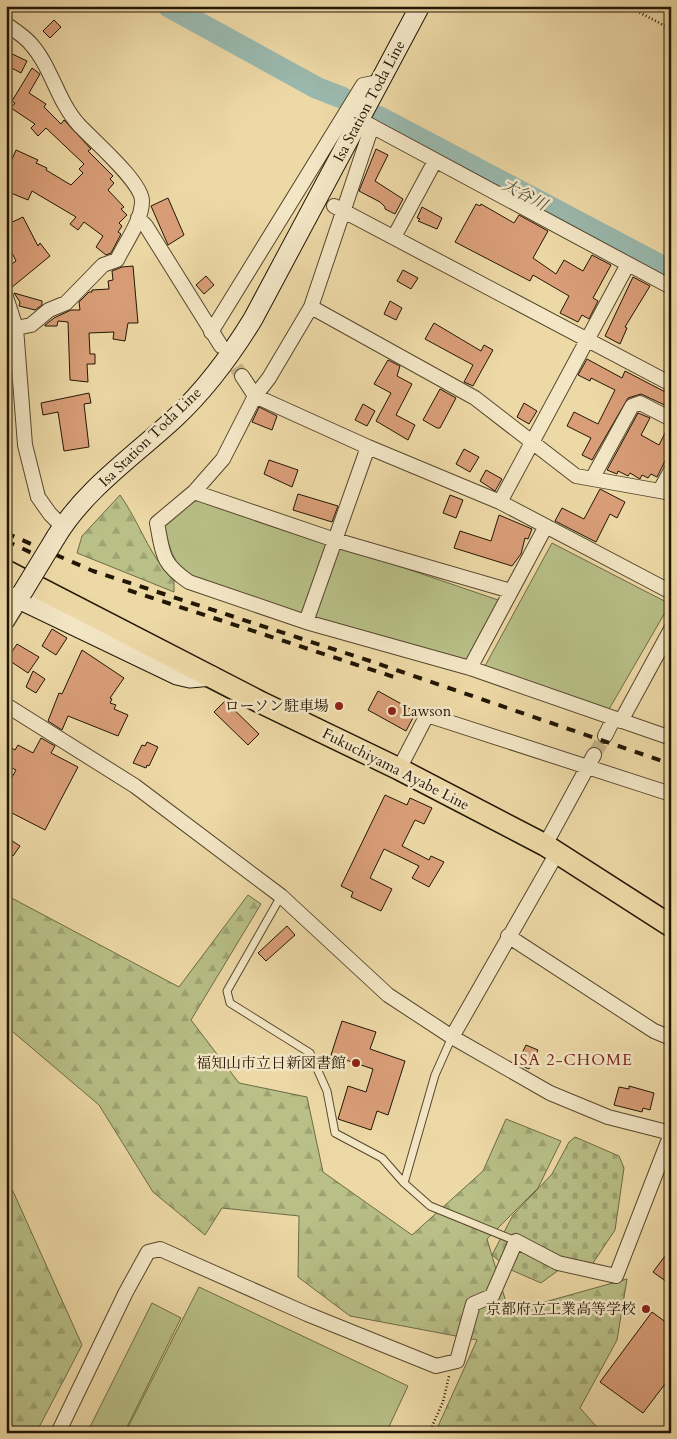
<svg xmlns="http://www.w3.org/2000/svg" width="677" height="1439" font-family="Cardo,'Noto Serif JP',serif">
  <defs>
    <pattern id="forest-firs" width="22" height="20" patternUnits="userSpaceOnUse" patternTransform="scale(1.25)"><rect width="22" height="20" fill="#b8bf87"/><path d="M5 1l3.5 6h-7zM16 11l3.5 6h-7z" fill="#9ea373"/></pattern>
    <pattern id="cemetery-stones" width="16" height="16" patternUnits="userSpaceOnUse" patternTransform="scale(1.25)"><rect width="16" height="16" fill="#b8bf87"/><path d="M2 7V4a2 2 0 0 1 4 0v3zM10 15v-3a2 2 0 0 1 4 0v3z" fill="#9ea373"/></pattern>
  </defs>
  <rect width="100%" height="100%" fill="#edd9a6"/>
  <filter id="stains"><feTurbulence type="fractalNoise" baseFrequency=".004" numOctaves="4"/><feColorMatrix values="0 0 0 0 .2 0 0 0 0 .09 0 0 0 0 .02 0 0 0 .5 -.17"/></filter>
  <radialGradient id="worn" r=".72"><stop offset=".6" stop-color="#630" stop-opacity="0"/><stop offset="1" stop-color="#630" stop-opacity=".3"/></radialGradient>
  <path fill="#b8bf87" stroke="#6d6a46" d="M197,497L501,601L467,669L197,578C174,569 169,548 165,526Z
    M552,543L670,604L608,711L485,666Z
    M199,1287L408,1386L386,1433H125Z
    M152,1303L181,1318L124,1433H87Z"/>
  <path fill="url(#forest-firs)" stroke="#6d6a46" d="M120,495C141,525 147,552 174,581V592L77,553L82,536Z
    M6,895L179,987L248,895L261,904L191,1020L239,1083L307,1097L323,1172L412,1235L483,1171L506,1119L561,1141L538,1188L487,1239L509,1312L627,1279L617,1340L580,1408L602,1433H435L477,1340L350,1316L298,1277L299,1216L222,1208L205,1235L153,1192L99,1105L6,1026Z
    M6,1170L12,1189L82,1345L36,1433H6Z"/>
  <path fill="url(#cemetery-stones)" stroke="#6d6a46" d="M575,1137L619,1156L624,1168L615,1230L589,1269H560L541,1283L509,1269L492,1255L513,1215L552,1174L569,1142Z"/>
  <g fill="none" stroke-linecap="round" stroke-linejoin="round">
    <path stroke="#9ab9ae" stroke-width="22" d="M168,6L317,88L343,98
      M379,117L671,271"/>
  </g>
  <path fill="#d99e78" stroke="#221605" d="M54,20L61,27L50,38L43,31Z
    M6,51L27,61L21,73L6,65Z
    M32,68L40,74L29,93L46,104L44,107L61,124L64,120L91,149L88,151L113,176L110,179L114,183L108,190L124,207L121,209L127,215L119,223L122,226L118,232L121,234L111,253L106,255L96,247L103,236L84,222L78,230L70,224L76,217L32,191L28,200L6,191V181L10,172L7,171L16,150L38,160L36,163L47,168L46,170L71,185L83,173L79,169L84,164L46,128L38,136L31,128L35,124L11,108L15,103L12,101Z
    M376,149L388,155L375,181L403,199L395,214L385,209V207L380,202L359,191Z
    M168,198L184,235L168,245L151,206Z
    M476,204L480,206L481,204L514,223L519,215L548,231L533,258L556,274L564,260L583,271L592,255L611,265L593,298L598,301L589,319L582,315L578,322L560,313L569,296L533,275L530,281L455,242Z
    M422,207L442,218L437,229L418,221L420,219L417,218Z
    M23,217L38,246L40,243L50,256L11,288L6,282V268L16,261L6,241V225Z
    M133,266L138,323H128L125,341L113,339L114,332L89,333L90,354H95V364H87L88,382L70,380L68,322L58,321L57,326H45V325L54,318L71,310H80L79,302L89,292H92V290L109,289L108,281L113,280L112,271L122,267Z
    M403,270L418,278L411,289L397,281Z
    M206,276L214,285L204,294L196,285Z
    M633,277L650,286L625,327L627,328L620,344L605,336Z
    M14,293L42,301V305L35,310L19,306L20,302Z
    M390,301L402,308L396,320L384,314Z
    M434,323L481,351L484,345L493,350L473,386L464,382L473,365L425,339Z
    M587,359L622,378L625,371L671,395V408L641,394L628,398L592,460L582,455L591,438L567,426L574,412L598,424L615,390L591,378L590,381L578,375Z
    M388,360L400,366L397,376L412,384L396,415L415,425L408,440L376,421L391,393L374,384Z
    M440,389L456,398L440,428H437L423,420Z
    M89,393L91,403L84,404L89,447L64,451L58,412L43,415L41,403Z
    M524,403L537,411L529,424L517,417Z
    M363,404L375,411L367,426L355,420Z
    M259,407L277,416L272,430L252,422Z
    M638,413L650,418L641,435L659,445L668,427L671,428V449L657,477L651,474L648,478L642,475L640,479L630,473L628,476L618,471L617,474L607,470Z
    M464,449L479,457L470,472L456,464Z
    M269,460L298,470L292,487L264,474Z
    M486,470L502,479L495,491L480,481Z
    M600,489L625,502L617,518L610,514L596,542L555,521L562,508L584,519Z
    M298,494L338,506L332,522L293,510Z
    M450,495L463,500L456,518L443,513Z
    M499,515L532,529L528,539L525,538L521,554L512,566L454,548L460,531L491,541Z
    M52,629L67,638L56,655L42,646Z
    M17,644L39,657L28,673L7,659Z
    M82,650L124,678L110,698L112,699L110,703L116,705L114,709L128,715L118,736L68,716L62,730L48,721L59,693L62,694Z
    M33,671L45,679L36,693L26,687Z
    M378,691L416,712L406,731L368,710Z
    M225,701L259,734L248,745L214,712Z
    M41,738L55,746L51,753L78,767L45,830L6,810V803L11,794L6,791V788L16,770L6,765V745L15,750L18,745L33,753Z
    M147,742L158,747L149,766L147,765L146,768L133,763L142,745L145,746Z
    M385,795L407,805L410,798L432,808L424,824L415,820L402,846L429,860L431,856L444,862L429,887L412,878L419,866L384,849L370,878L392,889L381,911L351,897L353,892L341,886Z
    M6,837L20,846L13,856L6,852Z
    M287,926L295,935L266,961L258,953Z
    M342,1021L376,1032L370,1049L405,1061L388,1115L377,1111L371,1130L338,1119L348,1086L366,1092L373,1069L331,1055Z
    M526,1045L538,1050L529,1069L517,1064Z
    M629,1086L654,1093L650,1110L643,1108L642,1112L614,1105L619,1087L629,1089Z
    M671,1248V1285L653,1272Z
    M652,1312L671,1326V1376L643,1413L600,1382Z"/>
  <g fill="none" stroke-linecap="round" stroke-linejoin="round">
    <path stroke="#c4b286" stroke-width="14" stroke-dasharray="14 7" stroke-linecap="butt" d="M224,350L242,376
      M594,755L605,736"/>
    <g stroke="#55472d" stroke-width="9">
      <path id="service" d="M281,896L227,991L230,1003L310,1053L327,1091L335,1133L382,1158L404,1183
        M452,1037L435,1075L404,1183L430,1206L516,1241"/>
    </g>
    <g stroke="#55472d" stroke-width="16">
      <path id="minor" d="M6,24C14,30 24,36 30,43C52,67 57,101 79,125C93,140 142,182 142,201C142,221 125,243 117,260L103,265L66,303L49,310L31,325L16,328
        M366,123L671,287
        M372,126L311,307L269,378L255,396L223,459L194,492L157,523C163,554 161,563 189,582L306,622L470,668L671,738
        M334,206L671,384
        M138,218L146,226L221,346
        M394,237L435,161
        M6,297L16,328L25,445L38,497L50,514L62,526
        M311,307L475,398L576,476L671,493
        M211,332L363,85L379,82
        M242,376L255,396L368,447L500,502L671,592
        M593,477L632,406L640,403L671,419
        M660,490L671,470
        M194,492L335,540L511,591
        M500,502L628,264
        M306,622L368,447
        M470,668L546,526
        M6,705L135,786L281,896L388,995L452,1037L550,1093L608,1117L671,1133
        M621,721L671,629
        M605,736L614,718
        M399,769L427,715L671,794
        M545,845L594,755
        M508,936L654,1031L671,1038
        M452,1037L557,853
        M58,1433L126,1292L148,1252L160,1249L307,1314L436,1366L457,1361L473,1304L492,1296L516,1241L558,1263L616,1276L671,1134"/>
    </g>
    <g stroke="#55472d" stroke-width="19">
      <path id="tertiary" d="M6,621L19,600"/>
    </g>
    <g stroke="#221605" stroke-width="21">
      <path id="secondary" d="M56,537C85,489 134,456 175,418C206,389 231,355 253,319L420,6
        M6,593L177,675L190,678L212,676"/>
    </g>
    <g stroke="#221605" stroke-width="24">
      <path id="primary" d="M6,571L260,702L399,769L545,845L671,926"/>
    </g>
    <path stroke="#221605" stroke-width="2.5" stroke-dasharray="1 2.5" stroke-linecap="butt" d="M627,6L671,29
      M429,1433L443,1402L449,1376"/>
    <use href="#service" stroke="#f3e6c5" stroke-width="7"/>
    <use href="#minor" stroke="#f3e6c5" stroke-width="14"/>
    <use href="#tertiary" stroke="#f3e6c5" stroke-width="16"/>
    <use href="#secondary" stroke="#f3e6c5" stroke-width="19"/>
    <use href="#primary" stroke="#edd9a6" stroke-width="21"/>
    <path stroke="#221605" stroke-width="4" stroke-dasharray="9 9" stroke-linecap="butt" d="M6,533L93,571L370,661L671,764
      M6,541L32,553
      M128,590L394,677"/>
    <g stroke="#221605" stroke-width="21" stroke-linecap="butt">
      <path id="secondary-bridge" d="M22,593L56,537"/>
    </g>
    <use href="#secondary-bridge" stroke="#f3e6c5" stroke-width="19"/>
  </g>
  <g fill="#8f2418" stroke="#f3e6c5" stroke-width="2">
    <circle cx="339" cy="706" r="5"/>
    <circle cx="392" cy="711" r="5"/>
    <circle cx="356" cy="1063" r="5"/>
    <circle cx="646" cy="1309" r="5"/>
  </g>
  <g text-anchor="middle" stroke-width="5" stroke-linejoin="round" paint-order="stroke">
    <g font-size="15" fill="#221605" stroke="#f3e6c5">
      <text transform="translate(369 101) rotate(-62)" y="5">Isa Station Toda Line</text>
      <text transform="translate(150 437) rotate(-44)" y="5">Isa Station Toda Line</text>
      <text transform="translate(396 769) rotate(27)" y="5">Fukuchiyama Ayabe Line</text>
    </g>
    <g font-size="15" fill="#221605" stroke="#f3e6c5" text-anchor="end">
      <text x="329" y="711">ローソン駐車場</text>
      <text x="402" y="716" text-anchor="start">Lawson</text>
      <text x="346" y="1068">福知山市立日新図書館</text>
      <text x="636" y="1314">京都府立工業高等学校</text>
    </g>
    <g font-size="16" font-style="italic" fill="#4c4f40" stroke="#f3e6c5">
      <text transform="translate(525 194) rotate(28)" y="6">大谷川</text>
    </g>
    <g font-size="16" letter-spacing="1" fill="#7a1f14" stroke="#f3e6c5">
      <text x="573" y="1065">ISA 2-CHOME</text>
    </g>
  </g>
  <rect width="677" height="1439" fill="none" stroke="#edd9a6" stroke-width="25"/>
  <rect x="8" y="8" width="662" height="1424" fill="none" stroke="#221605" stroke-width="2.5"/>
  <rect x="12" y="12" width="652" height="1414" fill="none" stroke="#221605"/>
  <rect width="100%" height="100%" filter="url(#stains)"/>
  <rect width="100%" height="100%" fill="url(#worn)"/>
</svg>
